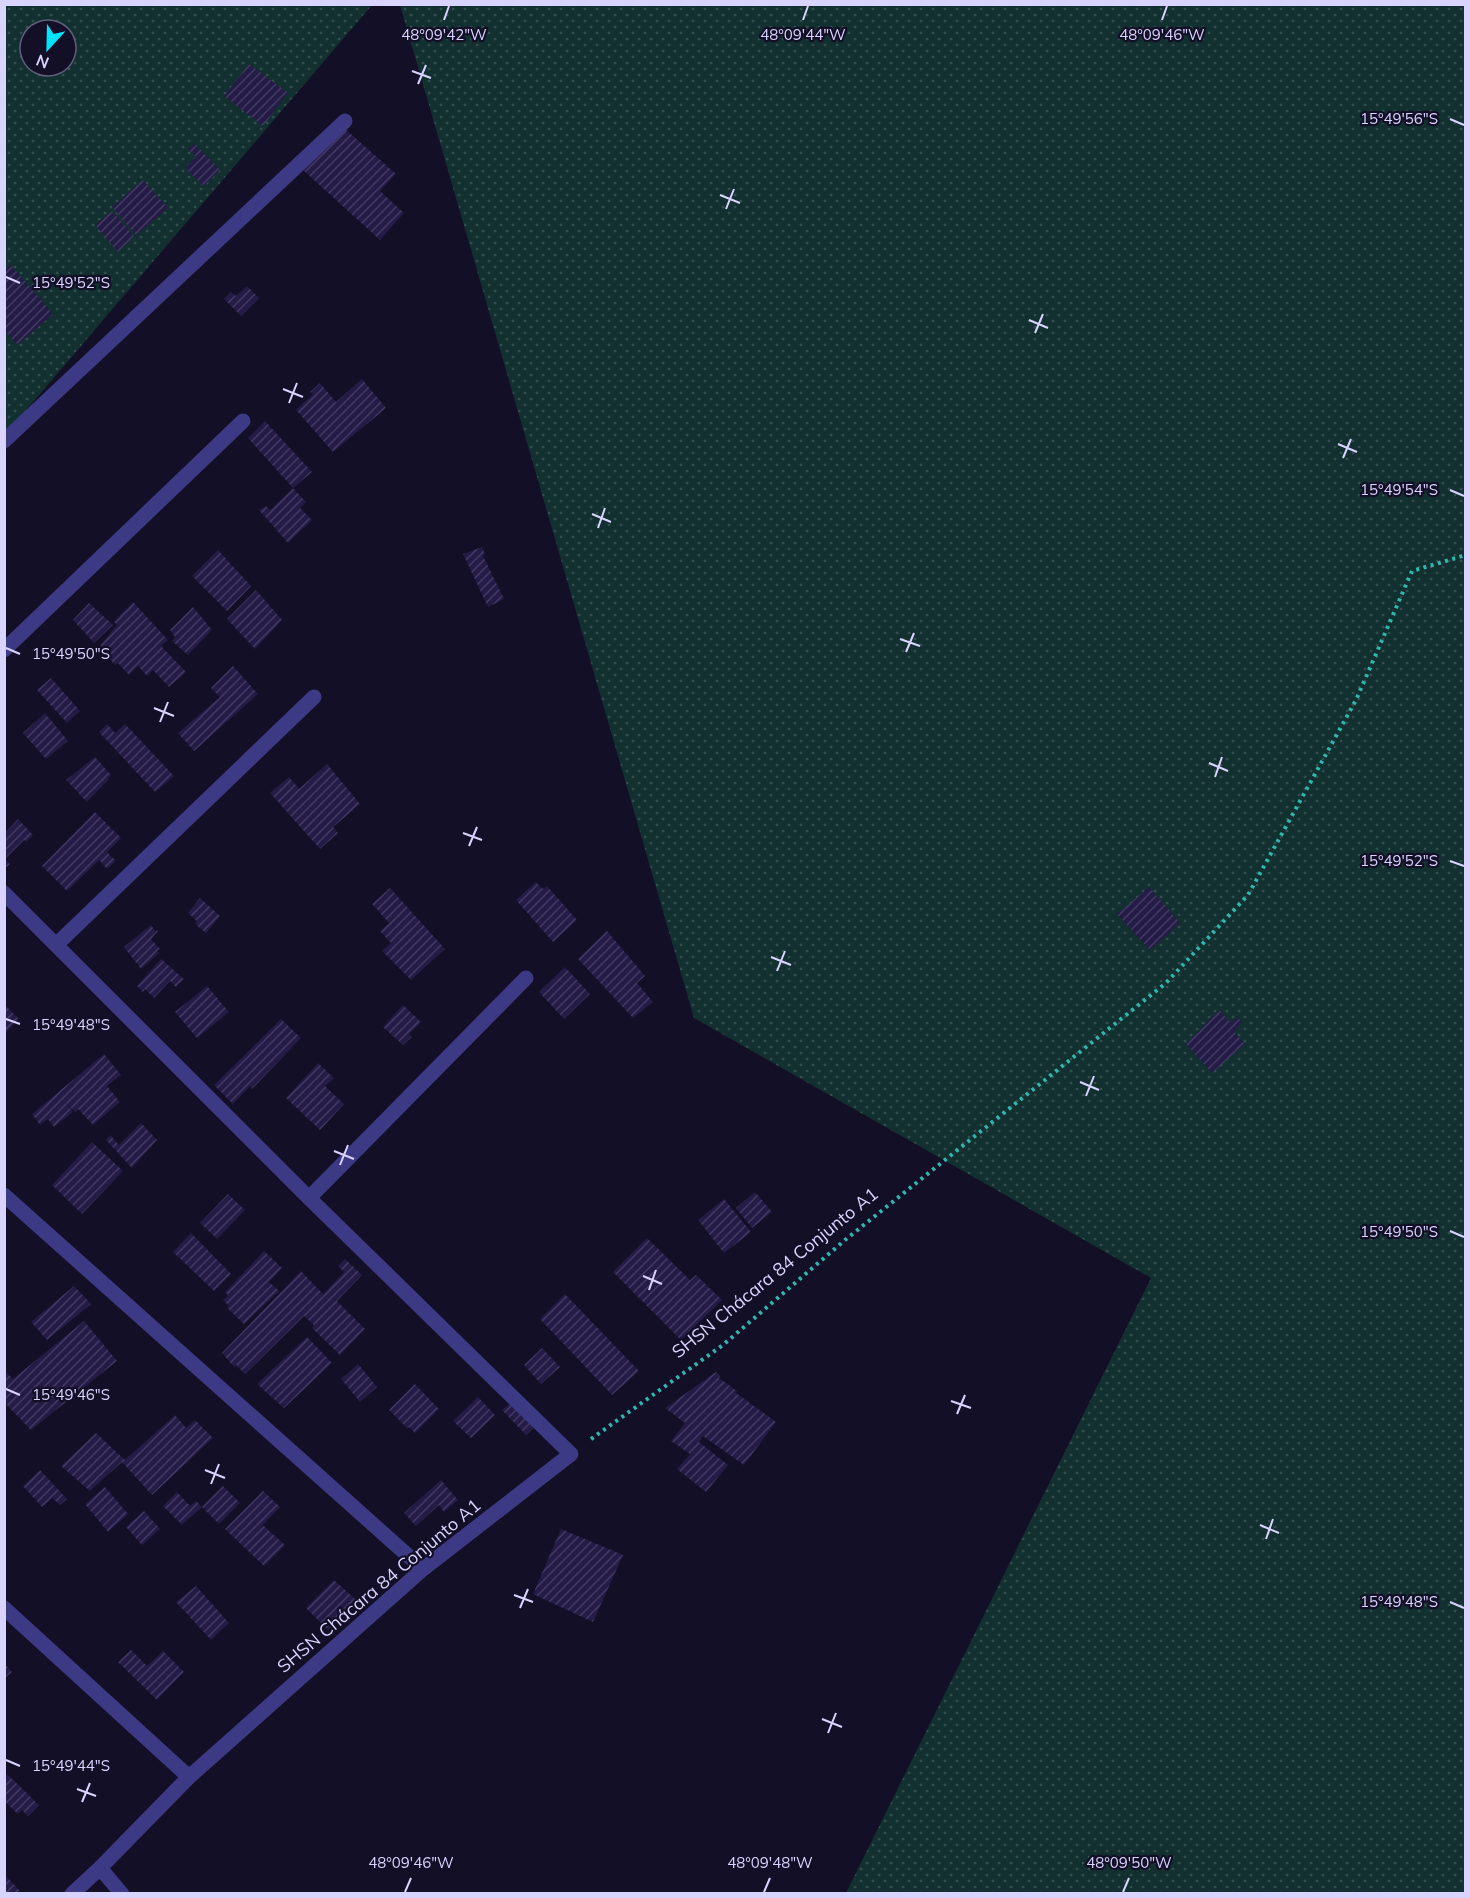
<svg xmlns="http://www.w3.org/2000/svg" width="1470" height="1898" font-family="Mulish,sans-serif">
  <defs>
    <pattern id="grass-dots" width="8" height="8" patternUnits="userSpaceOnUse" patternTransform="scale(1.5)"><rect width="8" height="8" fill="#12302f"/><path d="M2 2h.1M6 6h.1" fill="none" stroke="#344d4e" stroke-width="1.8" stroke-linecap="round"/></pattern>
    <pattern id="building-hatch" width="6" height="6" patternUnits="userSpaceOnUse" patternTransform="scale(1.5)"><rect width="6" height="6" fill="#241b47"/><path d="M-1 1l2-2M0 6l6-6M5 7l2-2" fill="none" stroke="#433b63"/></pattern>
  </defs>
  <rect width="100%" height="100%" fill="#130f26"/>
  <path fill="url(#grass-dots)" fill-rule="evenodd" d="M5,5H372L5,435ZM30,30H66V66H30Z
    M400,5H1465V1893H846L1151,1278L694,1018Z"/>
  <path fill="url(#building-hatch)" d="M249,64L288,93L263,126L224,96Z
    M343,127L396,174L380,191L404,213L380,240L303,170Z
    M194,143L220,170L204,186L185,168L196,157L188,149Z
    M143,180L168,208L136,235L112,207Z
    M112,211L134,236L118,252L95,225Z
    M11,265L53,314L18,345L4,330V271Z
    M247,286L259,298L241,316L224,299L231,292L236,296Z
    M362,379L386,408L333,452L296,410L313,394L310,392L320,383L336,402Z
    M265,421L312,472L293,488L248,438Z
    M293,488L306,502L300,508L312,520L288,543L259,510L266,506L270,510Z
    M482,547L485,554L483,556L504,599L488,607L463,554Z
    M218,550L251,586L227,611L192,576Z
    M256,590L282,620L255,649L227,619Z
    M133,602L168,640L161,646L186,672L169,687L153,670L147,676L138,666L129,675L118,663L115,665L99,647L117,625L114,622L118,617Z
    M89,603L113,625L94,643L73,620Z
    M193,607L212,630L188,655L172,641L175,637L170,630Z
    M233,666L258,694L194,751L178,733L220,697L211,688Z
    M51,678L80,711L67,723L37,690Z
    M45,713L68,741L46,759L23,733Z
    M107,724L115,733L125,724L174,776L155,792L99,732Z
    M95,757L111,775L108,778L109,779L87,802L66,780Z
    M327,764L360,804L333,827L338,833L320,849L270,793L289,777L299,789Z
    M95,812L121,838L107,852L116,861L107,869L99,860L67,891L42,866Z
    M18,819L33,835L26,842L24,840L5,859L10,864L4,869V834Z
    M536,882L543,889L547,886L577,920L553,942L516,900Z
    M1149,887L1180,923L1150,950L1117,914Z
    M390,888L445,949L411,980L382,951L391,943L380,931L389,923L372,904Z
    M200,898L220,916L206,933L195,924L197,921L188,913Z
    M151,925L155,931L157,930L158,931L151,939L160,949L157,951L159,953L141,969L124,947Z
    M607,931L645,976L637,983L653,1002L633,1018L578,959Z
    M161,959L184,979L176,987L170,981L154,998L145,989L143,992L137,986Z
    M565,967L590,994L564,1019L539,992Z
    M207,986L229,1012L197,1038L175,1012Z
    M4,1004L19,1019L4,1034Z
    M403,1005L421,1022L409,1034L412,1037L403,1045L383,1027Z
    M1219,1010L1231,1023L1237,1017L1242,1022L1234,1032L1245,1044L1212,1073L1186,1044Z
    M281,1019L301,1038L252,1089L250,1086L233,1104L214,1085Z
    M104,1054L121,1075L107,1086L120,1102L93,1125L78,1109L75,1112L65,1102L73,1112L54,1127L48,1119L40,1125L32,1114Z
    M318,1063L334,1078L325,1086L344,1104L320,1130L286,1098Z
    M141,1123L157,1140L132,1168L106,1140L110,1135L119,1145Z
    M92,1142L123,1171L82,1214L52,1185Z
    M755,1192L772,1212L752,1228L736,1208Z
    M228,1194L245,1210L217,1239L200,1223Z
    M724,1199L751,1232L724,1253L698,1220Z
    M191,1233L231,1274L214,1291L173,1252Z
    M647,1238L690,1280L696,1275L722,1300L681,1340L613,1272Z
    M264,1251L282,1268L269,1282L279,1291L244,1324L227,1308L229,1306L223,1300L228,1295L225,1292Z
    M345,1259L362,1275L337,1301L365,1329L340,1355L312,1328L314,1325L304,1316L245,1374L236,1365L234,1367L222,1353L301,1271L323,1294L344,1272L338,1266Z
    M74,1286L91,1304L47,1340L31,1322Z
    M565,1294L639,1371L612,1395L540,1319Z
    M84,1321L117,1361L31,1430L4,1402V1370L13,1379Z
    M307,1337L332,1363L284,1408L257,1384Z
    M542,1348L560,1367L541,1384L524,1365Z
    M358,1364L377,1387L360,1402L341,1379Z
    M716,1372L720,1376L719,1378L737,1391L736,1393L776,1422L744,1465L703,1436L699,1442L728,1465L706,1492L677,1469L690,1454L671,1441L685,1423L665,1408Z
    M415,1384L439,1409L415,1433L409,1427L407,1428L389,1410Z
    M478,1397L495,1415L471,1438L453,1421Z
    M514,1400L542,1420L526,1435L502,1410Z
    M175,1415L186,1428L195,1420L213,1438L152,1495L122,1462L90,1491L61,1466L96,1433L125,1460Z
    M40,1470L67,1499L60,1505L52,1498L42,1507L23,1486Z
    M441,1480L458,1500L444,1512L439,1505L416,1526L404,1513Z
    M223,1486L240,1503L219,1524L202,1507Z
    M105,1487L128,1514L108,1532L85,1504Z
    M263,1491L280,1507L261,1527L264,1526L285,1545L264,1566L225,1529Z
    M177,1492L190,1506L196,1501L202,1507L182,1525L163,1506Z
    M144,1511L160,1529L142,1545L126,1527Z
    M561,1529L623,1555L593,1622L533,1594Z
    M334,1580L356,1600L328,1630L306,1608Z
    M196,1586L229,1623L211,1640L176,1602Z
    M131,1650L147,1666L163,1651L184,1672L157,1700L118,1662Z
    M4,1663L12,1672L4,1679Z
    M8,1775L39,1805L28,1816L22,1810L18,1814L4,1801V1779Z
    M4,1874L20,1891L17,1894H4Z"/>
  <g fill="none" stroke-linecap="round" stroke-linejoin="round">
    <path stroke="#2fb8b0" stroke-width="4" stroke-dasharray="3 4.5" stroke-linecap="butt" d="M591,1439L723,1345L845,1240L1166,983L1248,895L1356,700L1412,571L1466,555"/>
    <path stroke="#3d3a85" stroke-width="15" d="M4,441L345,121
      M4,650L243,421
      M4,893L309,1198L571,1454L423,1569L189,1777L100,1868L72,1894
      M56,945L314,697
      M4,1195L423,1569
      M309,1198L526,978
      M4,1608L189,1777
      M100,1868L122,1894"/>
  </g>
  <path fill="none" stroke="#d9d4ff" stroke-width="2" d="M444,20L449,6M803,20L808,6M1162,20L1167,6M412,71L431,78M418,84L426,65M1450,119L1464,125M720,195L740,203M726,209L734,189M6,277L20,283M1029,320L1048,328M1035,333L1043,314M283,389L303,397M289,403L297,383M1338,444L1357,452M1343,458L1351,439M1450,490L1464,496M592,514L611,522M598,528L605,508M900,639L920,646M6,648L20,654M906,652L914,633M154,708L174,716M160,722L168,702M1209,763L1228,771M1215,777L1222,757M463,833L482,840M469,846L477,827M1450,861L1464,866M771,957L791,965M777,971L785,951M6,1019L20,1024M1080,1082L1099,1090M1086,1096L1094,1076M334,1151L354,1159M340,1165L348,1145M1450,1231L1464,1237M643,1276L662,1284M649,1290L656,1270M6,1389L20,1395M951,1401L971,1408M957,1414L965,1395M205,1470L225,1478M211,1484L219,1464M1260,1525L1279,1533M1266,1539L1273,1519M514,1595L533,1602M1450,1602L1464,1608M520,1608L528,1589M822,1719L842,1727M828,1733L836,1713M6,1760L20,1766M77,1789L96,1796M82,1802L90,1783M405,1892L411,1878M764,1892L770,1878M1123,1892L1129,1878"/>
  <g text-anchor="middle" stroke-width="4.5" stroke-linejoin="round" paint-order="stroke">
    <g font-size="18" fill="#d9d4ff" stroke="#130f26">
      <text transform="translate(775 1273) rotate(-39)" y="6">SHSN Chácara 84 Conjunto A1</text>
      <text transform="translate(379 1586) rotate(-40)" y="6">SHSN Chácara 84 Conjunto A1</text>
    </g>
  </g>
  <g font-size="15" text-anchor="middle" fill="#d9d4ff" stroke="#130f26" stroke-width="4.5" stroke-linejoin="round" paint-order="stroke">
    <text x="444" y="40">48°09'42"W</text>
    <text x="803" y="40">48°09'44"W</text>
    <text x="1162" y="40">48°09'46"W</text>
    <text x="1399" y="124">15°49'56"S</text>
    <text x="71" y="288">15°49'52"S</text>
    <text x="1399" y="495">15°49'54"S</text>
    <text x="71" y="659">15°49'50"S</text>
    <text x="1399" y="866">15°49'52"S</text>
    <text x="71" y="1030">15°49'48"S</text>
    <text x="1399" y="1237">15°49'50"S</text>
    <text x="71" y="1400">15°49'46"S</text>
    <text x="1399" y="1607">15°49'48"S</text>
    <text x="71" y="1771">15°49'44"S</text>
    <text x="411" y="1868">48°09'46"W</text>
    <text x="770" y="1868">48°09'48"W</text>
    <text x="1129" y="1868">48°09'50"W</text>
  </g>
  <rect width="1470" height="1898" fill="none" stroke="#d9d4ff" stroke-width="12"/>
  <g transform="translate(48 48) rotate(202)"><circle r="28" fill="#130f26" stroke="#625e7d" stroke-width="1.5"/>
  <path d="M0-4.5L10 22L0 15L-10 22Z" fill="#00e5ff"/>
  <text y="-9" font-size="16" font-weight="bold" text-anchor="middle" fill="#d9d4ff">N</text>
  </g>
</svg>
